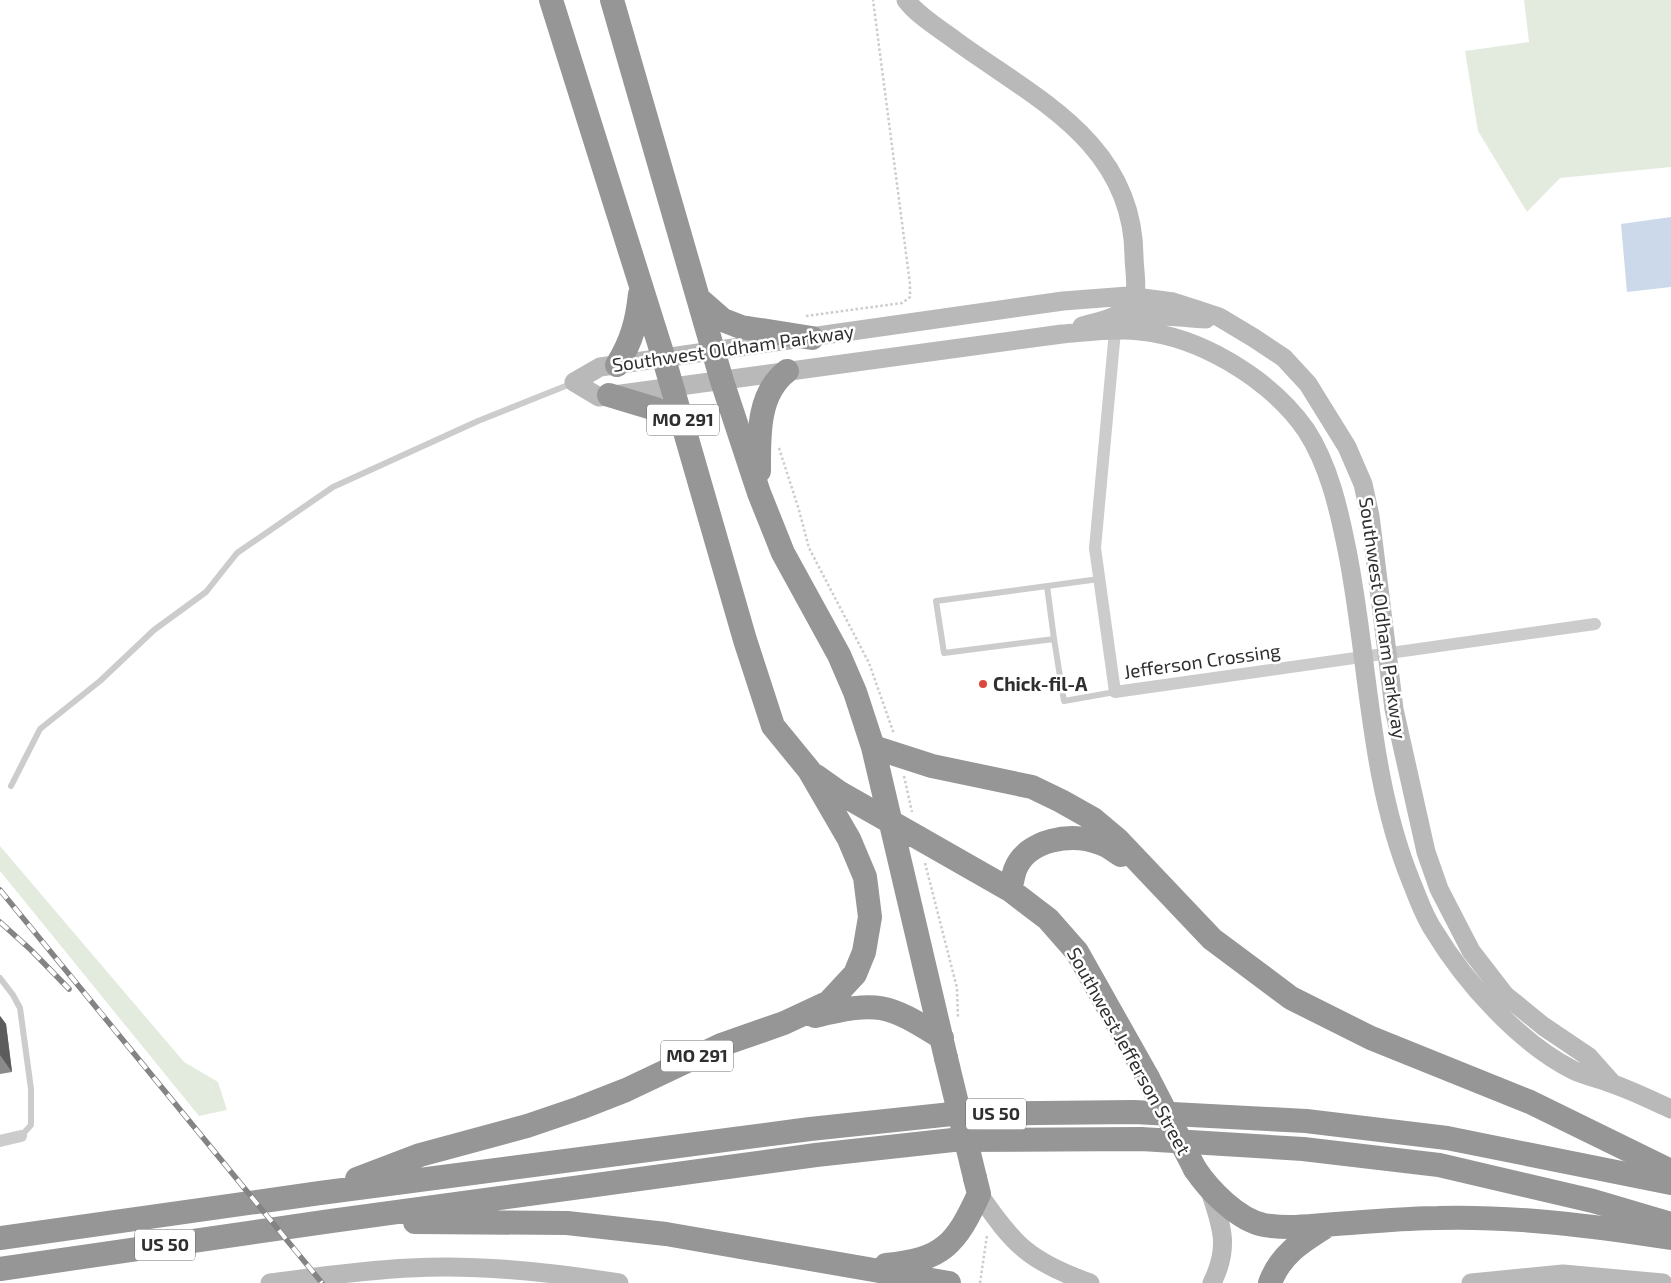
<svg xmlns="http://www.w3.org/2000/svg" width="1671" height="1283" font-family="'Exo 2',sans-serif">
  <rect width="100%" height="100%" fill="#fff"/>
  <path fill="#e3ebde" d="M1524,0H1671V167L1560,178L1527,212L1478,131L1465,51L1529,42Z
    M0,846L184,1062L218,1082L227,1110L199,1116L0,871Z"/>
  <path fill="#cbd9ea" d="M1671,217V287L1627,292L1621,224Z"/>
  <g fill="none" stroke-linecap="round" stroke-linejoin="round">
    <path stroke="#ccc" stroke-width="2.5" stroke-dasharray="2.5 2.5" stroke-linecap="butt" d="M806,316L902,303L910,297V284L873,0
      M779,448L799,510L809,548L869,663L894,734
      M904,776L912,812
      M925,863L957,988L958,1019
      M980,1283L987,1235"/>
    <path stroke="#ccc" stroke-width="6" d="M1047,586L1054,639L944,653L936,601L1099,579
      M1054,639L1064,701L1115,692
      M11,786L40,729L100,681L154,630L206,592L237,553L333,487L478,421L573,383
      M0,978L13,995L20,1008L31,1089V1125L21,1136"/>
    <path stroke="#ccc" stroke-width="12" d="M1115,331L1095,548L1115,692L1595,624
      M0,1141L21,1136"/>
    <path stroke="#b9b9b9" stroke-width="19" d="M906,0C918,16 940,29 956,41C1036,99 1133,143 1134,256C1134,268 1138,287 1134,298C1127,317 1099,321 1082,326
      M1119,328C1139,307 1180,319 1206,319
      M1613,1084L1589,1057L1543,1026L1505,995L1471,951L1439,889L1426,852L1394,709L1370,516L1363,484L1347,447L1308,384L1284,358L1254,338L1219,317L1198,310L1173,302L1128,296L1063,301L600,367L574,382L599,397L1062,334C1087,332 1115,328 1140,331C1170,334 1202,346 1228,361C1259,379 1286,401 1306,430C1329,465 1339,510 1347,550C1369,660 1368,775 1411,881C1418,898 1424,916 1434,931C1465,982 1519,1043 1573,1070C1585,1076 1598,1078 1610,1083C1631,1090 1651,1100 1671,1109
      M1210,1191C1222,1227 1230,1247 1212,1283
      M979,1194C1014,1246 1031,1262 1090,1283
      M270,1283C316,1277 363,1270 410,1268C479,1264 551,1272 619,1283
      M1471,1283L1563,1274L1663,1283"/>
    <path stroke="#969696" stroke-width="24" d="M612,0L722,381L759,493L783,553L839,655L855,692L873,747L946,1058
      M699,299L723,320L741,327L812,338
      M617,365C632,341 637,321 640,294
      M609,395L682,417
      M759,471C759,436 757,394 787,371
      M873,747L932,766L1032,787L1061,801L1093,819L1118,840L1212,939L1291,998L1371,1038L1530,1102L1671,1171
      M816,776L840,793L1010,890L1048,919L1077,952L1148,1078
      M1010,890C1012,883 1013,876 1015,870C1027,839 1072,832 1100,843C1108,845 1114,851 1121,855
      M815,1016C879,1001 886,1003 942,1038
      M1195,1169C1209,1190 1238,1220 1264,1225C1288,1229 1312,1226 1336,1224C1370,1222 1404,1218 1438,1218C1517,1216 1594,1226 1671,1238
      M357,1179L420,1155L527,1126L580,1108L626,1090L721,1045L784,1023L829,1002L855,974L864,952L870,917L865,877L849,839L809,770L773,726L745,640L664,359L551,0
      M415,1222L567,1223L666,1234L949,1283
      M0,1238L320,1193L810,1129L952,1114L1134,1112L1306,1121L1447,1138L1671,1183
      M886,1265C943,1260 956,1244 979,1194L975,1178
      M0,1269L331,1221L816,1155L953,1140L1141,1139L1303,1149L1439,1165L1593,1201L1671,1224
      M1270,1283C1280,1255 1301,1242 1325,1227"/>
    <g stroke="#848484" stroke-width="5.5">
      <path id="rail" d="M0,890L322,1283
        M0,922L31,950L69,989"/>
    </g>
    <use href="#rail" stroke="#fff" stroke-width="4" stroke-dasharray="11" stroke-linecap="butt"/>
    <path stroke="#969696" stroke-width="24" d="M946,1058L975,1178
      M1148,1078L1195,1169"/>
  </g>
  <path fill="#8a8a8a" d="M0,1016L6,1024L12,1072L0,1074Z"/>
  <path fill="#5c5c5c" d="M0,1016L6,1024L12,1072L0,1055Z"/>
  <circle fill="#db483c" stroke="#fff" stroke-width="2" cx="983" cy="684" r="5"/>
  <g text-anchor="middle" stroke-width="5" stroke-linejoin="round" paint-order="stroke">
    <g fill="#fff" stroke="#6d6d6d" stroke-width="1">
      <rect x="647" y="404.5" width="72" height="31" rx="4"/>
      <rect x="661" y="1040.5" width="72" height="31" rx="4"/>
      <rect x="966" y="1098.5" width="60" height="31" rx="4"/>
      <rect x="135" y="1229.5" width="60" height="31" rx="4"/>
    </g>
    <g font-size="18" font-weight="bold" fill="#2f2f2f">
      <text x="683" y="426">MO 291</text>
      <text x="697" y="1062">MO 291</text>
      <text x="996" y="1120">US 50</text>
      <text x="165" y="1251">US 50</text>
    </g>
    <g font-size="19" fill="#2f2f2f" stroke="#fff">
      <text transform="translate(733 348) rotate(-8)" y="7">Southwest Oldham Parkway</text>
      <text transform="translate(1383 618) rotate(82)" y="7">Southwest Oldham Parkway</text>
      <text transform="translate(1202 661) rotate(-8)" y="7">Jefferson Crossing</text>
      <text transform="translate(1129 1051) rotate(61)" y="7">Southwest Jefferson Street</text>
    </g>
    <g font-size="19" font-weight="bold" fill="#2f2f2f" stroke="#fff" text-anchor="start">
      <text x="993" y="691">Chick-fil-A</text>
    </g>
  </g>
</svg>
